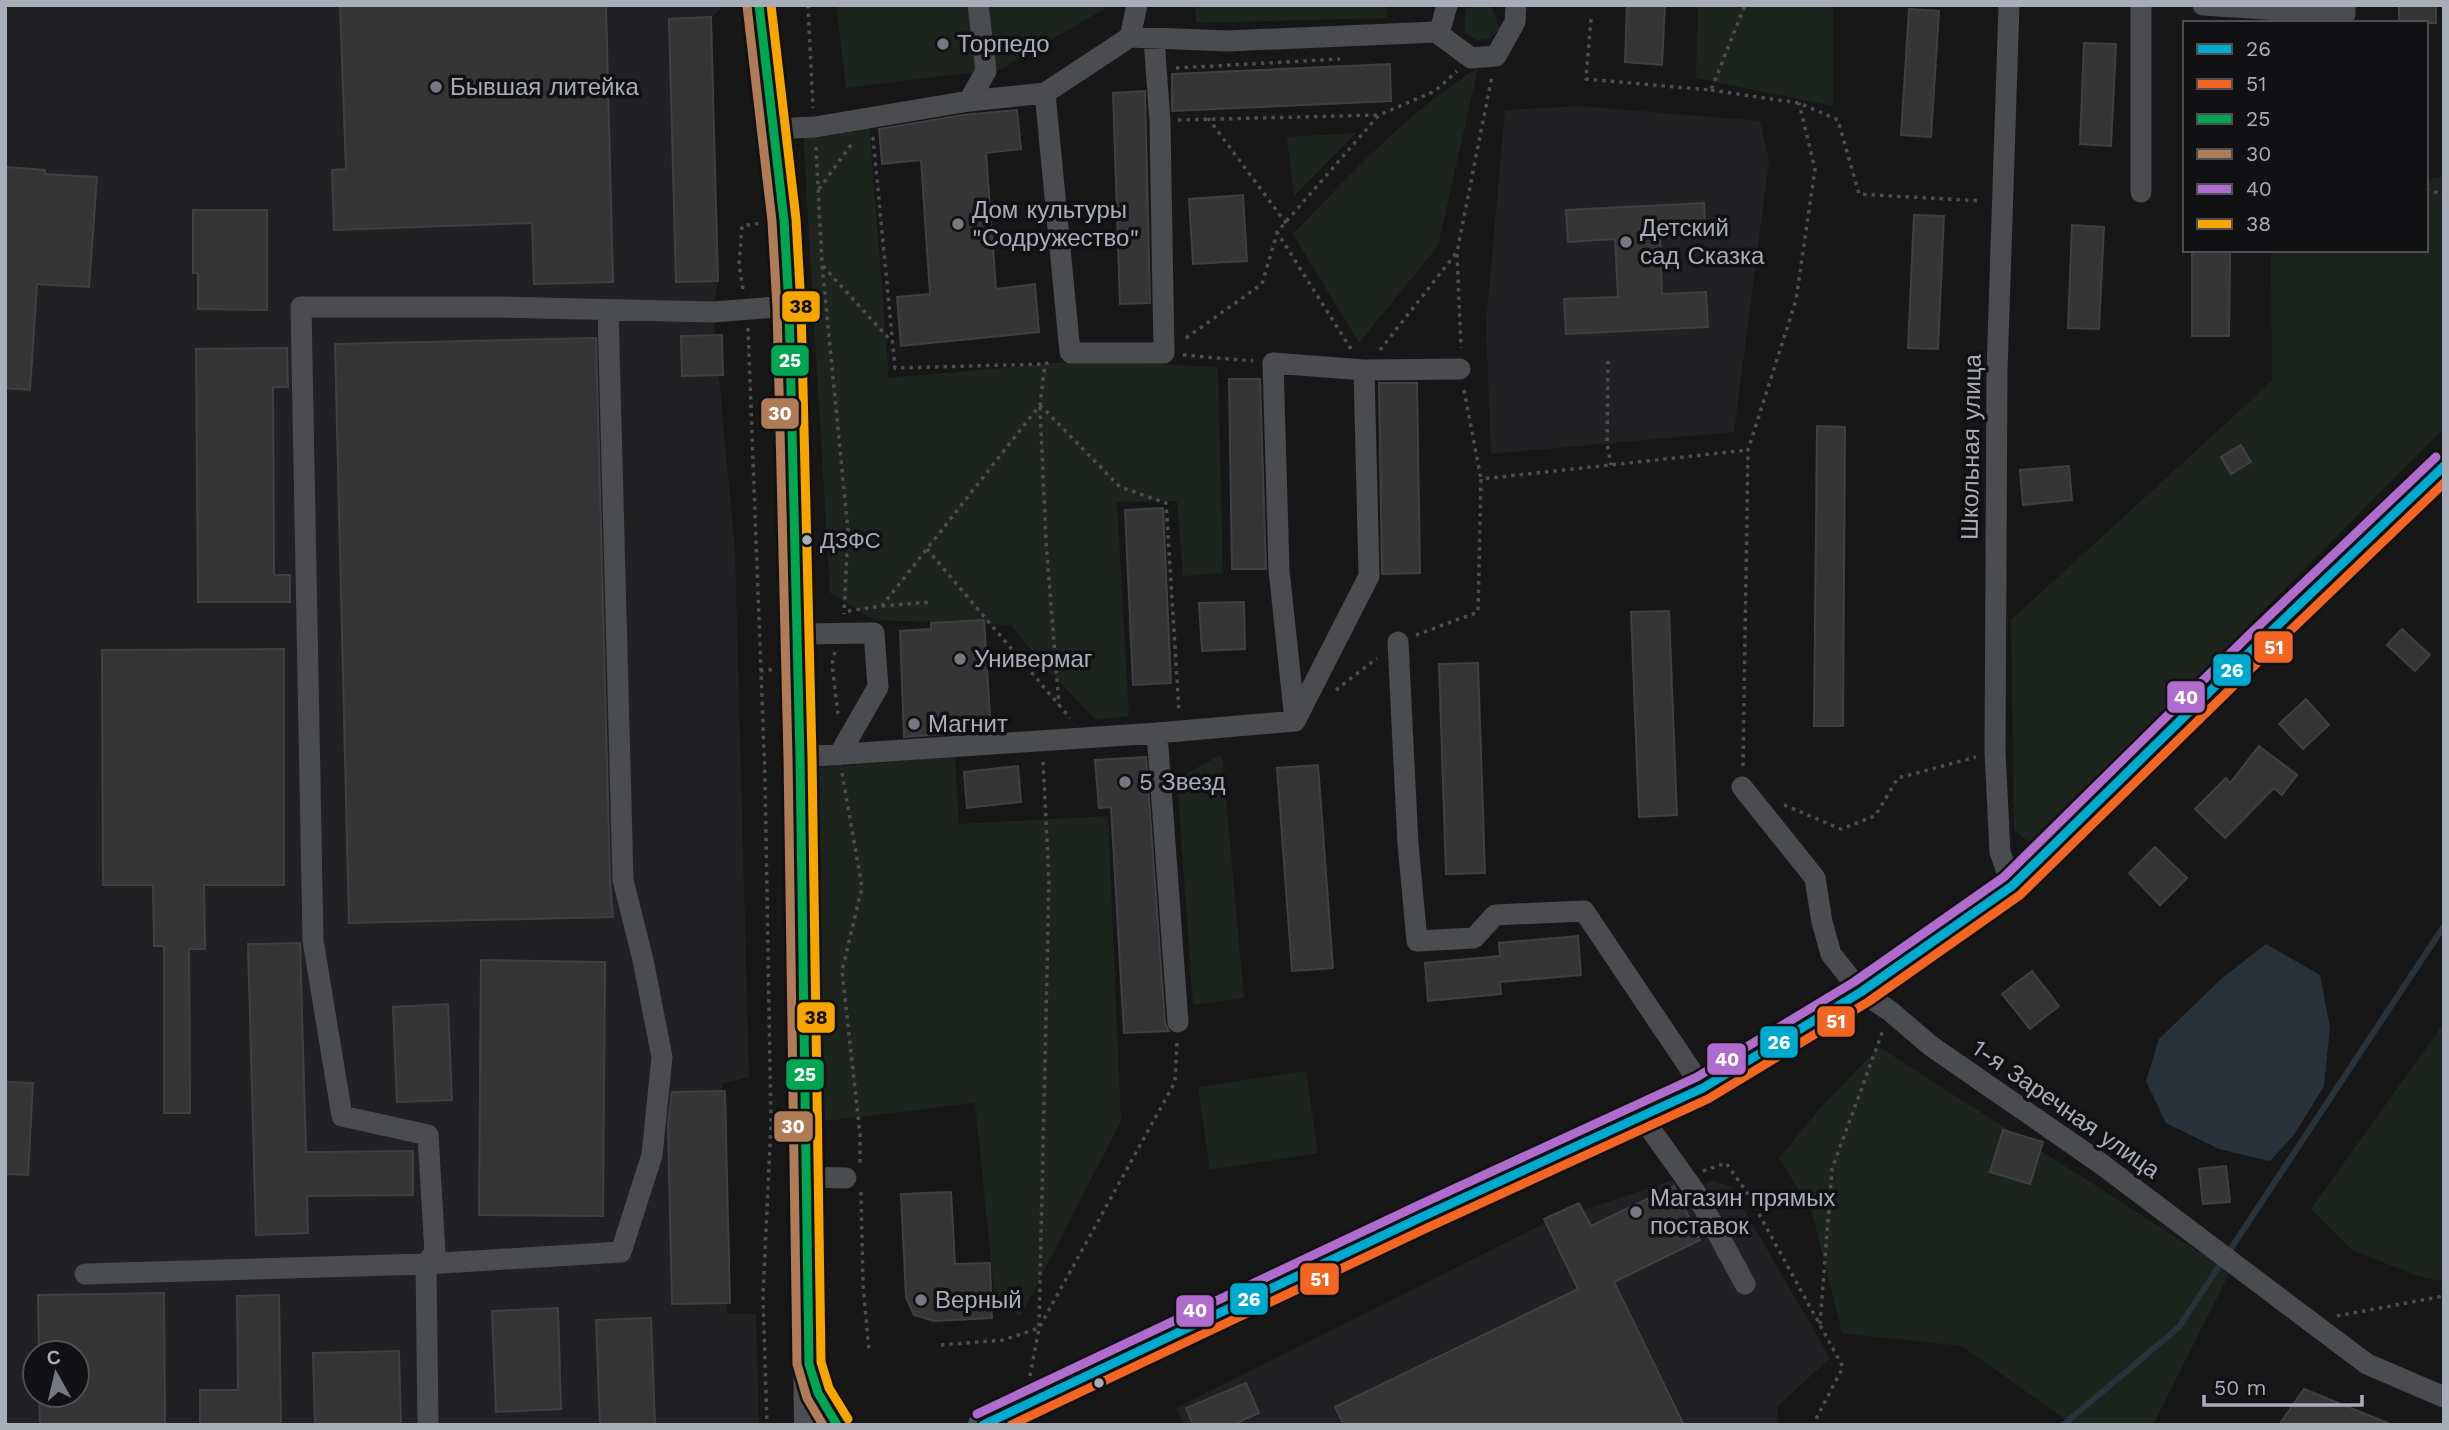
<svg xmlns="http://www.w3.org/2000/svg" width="2449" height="1430" font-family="'Work Sans',sans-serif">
  <rect width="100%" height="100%" fill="#171717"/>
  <path fill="#212123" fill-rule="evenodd" d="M5,5H725L711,18L718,281L713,312L735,550L749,1077L722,1084L727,1314H756L759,1425H5ZM35,1353H77V1395H35Z
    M1579,106L1760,121L1769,161L1734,432L1491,454L1486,323L1505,110Z
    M1673,1180L1680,1192L1694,1190L1712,1180L1731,1187L1830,1358L1777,1407L1779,1425H1184L1176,1408L1547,1222Z"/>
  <path fill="#1d241e" d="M836,5H1111L1001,69L846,88Z
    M1195,5H1387V18L1196,23Z
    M1473,5H1491L1500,29L1489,39L1476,40L1465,33V10Z
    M1698,5H1833V106L1696,78Z
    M1478,68L1438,246L1359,343L1293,234C1350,175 1407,112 1478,68Z
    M869,123L889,378L1078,361L1218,367L1223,573L1183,576L1177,501L1117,502L1129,716L1096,720L1043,665L1011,625L875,620L830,593L803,132Z
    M1356,133L1294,196L1287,137Z
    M2444,176V428L2032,844L2014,830L2011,620L2272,381L2271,250H2426V180Z
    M1222,754L1244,998L1193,1005L1177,779Z
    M955,756L959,824L1108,816L1121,1121L1020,1317L994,1292L975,1103L825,1121L810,769Z
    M2444,1023V1282L2415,1275L2352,1250L2311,1209Z
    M1879,1047L2230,1272L2153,1425H2073L1962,1346L1842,1333L1812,1212L1779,1158L1821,1107Z
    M1306,1071L1318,1153L1210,1170L1198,1087Z"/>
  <path fill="#2a3239" d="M2266,944L2320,975L2330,1028L2324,1086L2294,1135L2270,1161L2219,1149L2166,1123L2146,1081L2159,1039L2221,979Z"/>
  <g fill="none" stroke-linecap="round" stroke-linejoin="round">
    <path stroke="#2a3239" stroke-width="6" d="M2063,1425L2179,1327L2444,926"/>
  </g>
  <path fill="#353536" stroke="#3f4043" stroke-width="2" d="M340,5H606L613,282L534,284L532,223L334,230L332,170L346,169Z
    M1627,5H1665L1662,65L1625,62Z
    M2399,5H2436V23H2399Z
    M1909,9L1939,11L1931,137L1901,135Z
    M711,17L718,281L676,282L669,19Z
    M2084,43L2116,44L2111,146L2080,144Z
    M1390,64L1391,101L1172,111V74Z
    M1145,91L1150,303L1120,304L1113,93Z
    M1017,110L1021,149L986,153L996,289L1035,284L1039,332L901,346L897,297L930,294L921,160L882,164L879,129L963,115Z
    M5,167L45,170V174L97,177L89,287L37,284L30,390L5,388Z
    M1243,195L1247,261L1193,264L1189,199Z
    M1704,203L1706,236L1660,238L1662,294L1706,292L1708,327L1566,334L1564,299L1618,297L1615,239L1568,242L1566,210Z
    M193,210H267V310L198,309V273H193Z
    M1914,215L1944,216L1938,349L1908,348Z
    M2072,225L2104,227L2099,329L2068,328Z
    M2192,250H2230L2229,336H2192Z
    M722,335L723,375L682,376L681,336Z
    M596,338L610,880L613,917L349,923L335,344Z
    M287,348L288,387H273L274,575H290V602H198L196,349Z
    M1229,379H1260L1266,569H1232Z
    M1379,383H1417L1420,573L1382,574Z
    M1817,426L1845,427L1843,726H1814Z
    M2241,445L2251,462L2231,474L2221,457Z
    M2069,466L2072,500L2023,505L2020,470Z
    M1163,508L1171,683L1133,685L1125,510Z
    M1244,602L1245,649L1202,651L1199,603Z
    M1669,611L1677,815L1639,817L1631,612Z
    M984,620L991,731L904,737L900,631L931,629V623Z
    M2402,629L2430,655L2415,671L2387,645Z
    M284,649V885H204L205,949H189L190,1113H164V946H154L153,885H103L102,650Z
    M1478,663L1485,873L1446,874L1439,664Z
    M2306,699L2329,725L2303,749L2279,724Z
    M2259,746L2297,775L2282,795L2274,788L2225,838L2195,809L2226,778L2230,783Z
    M1146,757L1165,1023L1169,1031L1124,1033L1111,807L1099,808L1095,760Z
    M1318,765L1333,968L1292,971L1277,768Z
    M1018,766L1021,802L967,808L964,772Z
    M2155,847L2187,878L2160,905L2129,873Z
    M1578,936L1581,975L1500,982L1501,994L1428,1001L1425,963L1500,956L1499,943Z
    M300,943L306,1152L413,1151V1195L307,1196L308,1233L256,1235L248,944Z
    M481,960L605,962L603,1216L479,1215Z
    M2032,971L2059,1006L2030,1029L2002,994Z
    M448,1004L452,1100L397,1102L393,1007Z
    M5,1082L33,1083L28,1175L5,1174Z
    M725,1091L730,1303L672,1304L668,1124L672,1092Z
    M2003,1130L2043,1142L2030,1184L1990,1172Z
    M2226,1166L2230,1202L2203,1204L2199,1169Z
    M1674,1186L1700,1240L1614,1282L1684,1425H1344L1335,1407L1578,1289L1544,1219L1579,1203L1591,1226Z
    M951,1192L955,1264L990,1263L992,1318L934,1321L914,1315L906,1297L901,1194Z
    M164,1293L165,1425H40L39,1395H77V1353H39L38,1295Z
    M279,1295L281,1425H200V1390H238L237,1296Z
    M558,1308L561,1409L496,1412L492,1311Z
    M651,1318L655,1425H600L596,1320Z
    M399,1351L401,1425H315L313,1353Z
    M1246,1383L1259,1413L1232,1425H1193L1186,1408Z
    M2304,1389L2390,1424V1425H2279Z"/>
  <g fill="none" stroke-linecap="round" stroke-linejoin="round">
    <path stroke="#4d4e52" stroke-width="3.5" stroke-dasharray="3.5 5" stroke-linecap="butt" d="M808,5L813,108
      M1591,19L1586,79L1711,90L1745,5
      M1176,68L1340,59
      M1711,90L1799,103L1838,120L1859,194L1981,201
      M1208,118L1286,223
      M1178,120L1379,115
      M873,137L895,368L1045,364
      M816,147L822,264L848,531L844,614
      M819,189L853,142
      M2426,189L2444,195
      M1457,254L1461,348
      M823,266L891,341
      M743,289L739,265L742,226L761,223
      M748,328L765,777L771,1124L763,1295L767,1425
      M1186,338L1262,284L1277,233
      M1351,349L1277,232L1379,115L1435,91L1457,71
      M1380,350L1457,252L1492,76
      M1183,355L1253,361
      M1608,361L1607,443L1611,465
      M1464,390L1481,479
      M1040,405L1120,487L1166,503L1179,711
      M1040,407L1046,542L1059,705
      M927,549L1070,718
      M882,606L930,602
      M848,611L882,606L1040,405L1045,364L1053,361
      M1416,635L1478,612L1481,479L1748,450
      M835,652L832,664L838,714
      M760,671L776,669
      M1336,690L1377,658
      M1743,766L1748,450L1796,300L1815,169L1799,103
      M842,773L862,887L842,971L860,1134V1163
      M1784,805L1841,829L1875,816L1898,778L1976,757
      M1703,1171L1726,1163L1748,1194L1843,1367L1813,1425
      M861,1192L863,1285L869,1351
      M2337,1316L2444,1296
      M1820,1324L1832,1169L1883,1030
      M941,1345L1003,1340L1039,1328L1049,881L1043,761
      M1030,1376L1039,1328L1175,1082L1177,1042"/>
    <path stroke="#4b4c50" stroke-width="21" d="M2009,5L1997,371L1995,752L2000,852L2012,886
      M2203,5L2345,14V5
      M1439,34L1447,5
      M1130,37L1137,5
      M1045,93L1070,352
      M969,101L986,71L978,5
      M773,129L815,127L969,101L1045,93L1130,37L1227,41L1436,32L1471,58L1496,56L1515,22L1516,5
      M2141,192V5
      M1071,353H1164L1160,122L1154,39
      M797,634L874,633L878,687L839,755
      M1398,642L1408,844L1417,941L1474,938L1495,915L1584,911L1703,1088
      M1295,721L1279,570L1273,363L1364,370L1460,369
      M1157,733L1178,1022
      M800,757L1157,733L1295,721L1369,576L1364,370
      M1742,787L1815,878L1822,922L1831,954L1861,992L1890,1011L1931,1046L2100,1163L2367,1364L2444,1397
      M1641,1116L1694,1190L1745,1284
      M807,1177L846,1178
      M85,1274L426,1264L435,1252L428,1135L342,1116L313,940L301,307H501L713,312L789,306
      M428,1425L426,1264L621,1252L652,1155L662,1057L643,960L623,880L608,310"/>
    <path stroke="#4d4f52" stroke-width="28" d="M759,5L784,220L789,306L800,757L808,1425
      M814,1380L827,1411L837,1425
      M982,1425L1424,1216L1703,1088L1861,992L2012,886L2255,647L2444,466"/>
    <g stroke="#111113" stroke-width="14">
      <path id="bus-1" d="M983,1425L1424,1216L1703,1088L1861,992L2012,886L2255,647L2444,466"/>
    </g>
    <g stroke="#111113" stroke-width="14">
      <path id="bus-2" d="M1011,1425L1429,1227L1708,1099L1868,1002L2020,895L2264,656L2444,483"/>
    </g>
    <g stroke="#111113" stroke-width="14">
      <path id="bus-3" d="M759,5L784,220L789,306L800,757L809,1364L818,1393L837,1425"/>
    </g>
    <g stroke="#111113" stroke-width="14">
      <path id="bus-4" d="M747,6L772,221L777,307L788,757L797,1364L807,1398L823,1425"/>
    </g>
    <g stroke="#111113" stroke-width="14">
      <path id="bus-5" d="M977,1414L1419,1205L1697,1077L1854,982L2004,877L2246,638L2436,457"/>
    </g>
    <g stroke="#111113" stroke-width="14">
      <path id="bus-6" d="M771,5L796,219L801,306L812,757L821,1362L829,1388L848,1419"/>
    </g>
    <use href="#bus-1" stroke="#00a9ce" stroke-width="9"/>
    <use href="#bus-2" stroke="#f26522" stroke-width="9"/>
    <use href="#bus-3" stroke="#00a651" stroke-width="9"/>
    <use href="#bus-4" stroke="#b07c57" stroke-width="9"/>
    <use href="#bus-5" stroke="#b06ccc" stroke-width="9"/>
    <use href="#bus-6" stroke="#f7a600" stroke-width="9"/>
  </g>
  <g fill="#757880" stroke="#111113" stroke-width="2.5">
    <circle cx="943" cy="44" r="7"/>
    <circle cx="436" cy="87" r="7"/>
    <circle cx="958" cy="224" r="7"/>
    <circle cx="1626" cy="242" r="7"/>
    <circle cx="960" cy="659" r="7"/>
    <circle cx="914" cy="724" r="7"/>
    <circle cx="1125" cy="782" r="7"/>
    <circle cx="1636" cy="1212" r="7"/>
    <circle cx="921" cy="1300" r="7"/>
  </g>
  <g fill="#a8adb8" stroke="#111113" stroke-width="2.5">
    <circle cx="807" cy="540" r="6"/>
    <circle cx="1099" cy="1383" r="6"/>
  </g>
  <g text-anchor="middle" stroke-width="7" stroke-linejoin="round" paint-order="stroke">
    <g font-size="22" fill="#a8adb8" stroke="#111113" text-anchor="start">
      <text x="820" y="548">ДЗФС</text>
    </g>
    <g font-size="24" fill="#a8adb8" stroke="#111113" text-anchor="start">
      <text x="957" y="52">Торпедо</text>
      <text x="450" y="95">Бывшая литейка</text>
      <text x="972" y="218">Дом культуры<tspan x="972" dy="28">"Содружество"</tspan></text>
      <text x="1640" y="236">Детский<tspan x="1640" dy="28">сад Сказка</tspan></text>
      <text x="974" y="667">Универмаг</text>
      <text x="928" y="732">Магнит</text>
      <text x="1139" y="790">5 Звезд</text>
      <text x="1650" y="1206">Магазин прямых<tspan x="1650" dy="28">поставок</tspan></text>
      <text x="935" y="1308">Верный</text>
    </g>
    <g font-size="24" fill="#a8adb8" stroke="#111113">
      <text transform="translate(1971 447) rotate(-89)" y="8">Школьная улица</text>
      <text transform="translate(2066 1109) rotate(35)" y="8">1-я Заречная улица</text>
    </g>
  </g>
  <g stroke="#111113" stroke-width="2.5">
    <rect x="781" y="290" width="40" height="33" rx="7" fill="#f7a600"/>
    <rect x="770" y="344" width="40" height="33" rx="7" fill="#00a651"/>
    <rect x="760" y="397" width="40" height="33" rx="7" fill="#b07c57"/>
    <rect x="2253" y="630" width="41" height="34" rx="7" fill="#f26522"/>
    <rect x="2212" y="653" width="40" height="34" rx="7" fill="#00a9ce"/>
    <rect x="2166" y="680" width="40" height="34" rx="7" fill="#b06ccc"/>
    <rect x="796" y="1001" width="40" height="33" rx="7" fill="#f7a600"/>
    <rect x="1816" y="1005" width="40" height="33" rx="7" fill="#f26522"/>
    <rect x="1759" y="1025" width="40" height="34" rx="7" fill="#00a9ce"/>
    <rect x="1706" y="1042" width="41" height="34" rx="7" fill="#b06ccc"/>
    <rect x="785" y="1058" width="40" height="33" rx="7" fill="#00a651"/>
    <rect x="773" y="1110" width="41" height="33" rx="7" fill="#b07c57"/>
    <rect x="1299" y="1262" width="41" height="34" rx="7" fill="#f26522"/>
    <rect x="1229" y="1282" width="40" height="34" rx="7" fill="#00a9ce"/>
    <rect x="1175" y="1294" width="40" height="34" rx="7" fill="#b06ccc"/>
  </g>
  <g font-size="19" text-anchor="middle" font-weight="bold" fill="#fff">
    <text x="790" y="367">25</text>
    <text x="780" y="420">30</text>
    <text x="2274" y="654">51</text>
    <text x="2232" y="677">26</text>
    <text x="2186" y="704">40</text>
    <text x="1836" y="1028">51</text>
    <text x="1779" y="1049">26</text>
    <text x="1727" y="1066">40</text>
    <text x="805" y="1081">25</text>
    <text x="793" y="1133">30</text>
    <text x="1320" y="1286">51</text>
    <text x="1249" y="1306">26</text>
    <text x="1195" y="1317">40</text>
  </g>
  <g font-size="19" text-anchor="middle" font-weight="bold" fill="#111">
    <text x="801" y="313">38</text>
    <text x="816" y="1024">38</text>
  </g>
  <rect width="2449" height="1430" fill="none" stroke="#a8adb8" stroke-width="14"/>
  <rect x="2183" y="21" width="245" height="231" fill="#111113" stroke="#4d4f55" stroke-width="2"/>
  <rect x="2197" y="44" width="35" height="10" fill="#00a9ce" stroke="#4d4f55" stroke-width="2"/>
  <text x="2246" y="56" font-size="21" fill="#a8adb8">26</text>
  <rect x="2197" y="79" width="35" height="10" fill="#f26522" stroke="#4d4f55" stroke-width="2"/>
  <text x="2246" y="91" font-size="21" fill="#a8adb8">51</text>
  <rect x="2197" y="114" width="35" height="10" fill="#00a651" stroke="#4d4f55" stroke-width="2"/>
  <text x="2246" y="126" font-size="21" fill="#a8adb8">25</text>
  <rect x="2197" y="149" width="35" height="10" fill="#b07c57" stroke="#4d4f55" stroke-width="2"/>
  <text x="2246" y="161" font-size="21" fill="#a8adb8">30</text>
  <rect x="2197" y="184" width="35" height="10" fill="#b06ccc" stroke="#4d4f55" stroke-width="2"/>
  <text x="2246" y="196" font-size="21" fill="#a8adb8">40</text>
  <rect x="2197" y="219" width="35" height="10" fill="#f7a600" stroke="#4d4f55" stroke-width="2"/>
  <text x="2246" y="231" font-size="21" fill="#a8adb8">38</text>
  <g transform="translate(56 1374) rotate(352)"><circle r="33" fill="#111113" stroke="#4d4f55" stroke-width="2"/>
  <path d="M0-5L12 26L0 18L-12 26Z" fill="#757880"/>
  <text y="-10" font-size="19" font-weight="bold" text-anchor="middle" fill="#a8adb8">С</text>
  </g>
  <path d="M2204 1395v10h158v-10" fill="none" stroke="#a8adb8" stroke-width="3.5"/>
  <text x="2214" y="1395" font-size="21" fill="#a8adb8" stroke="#111113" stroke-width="5" paint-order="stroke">50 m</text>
</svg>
